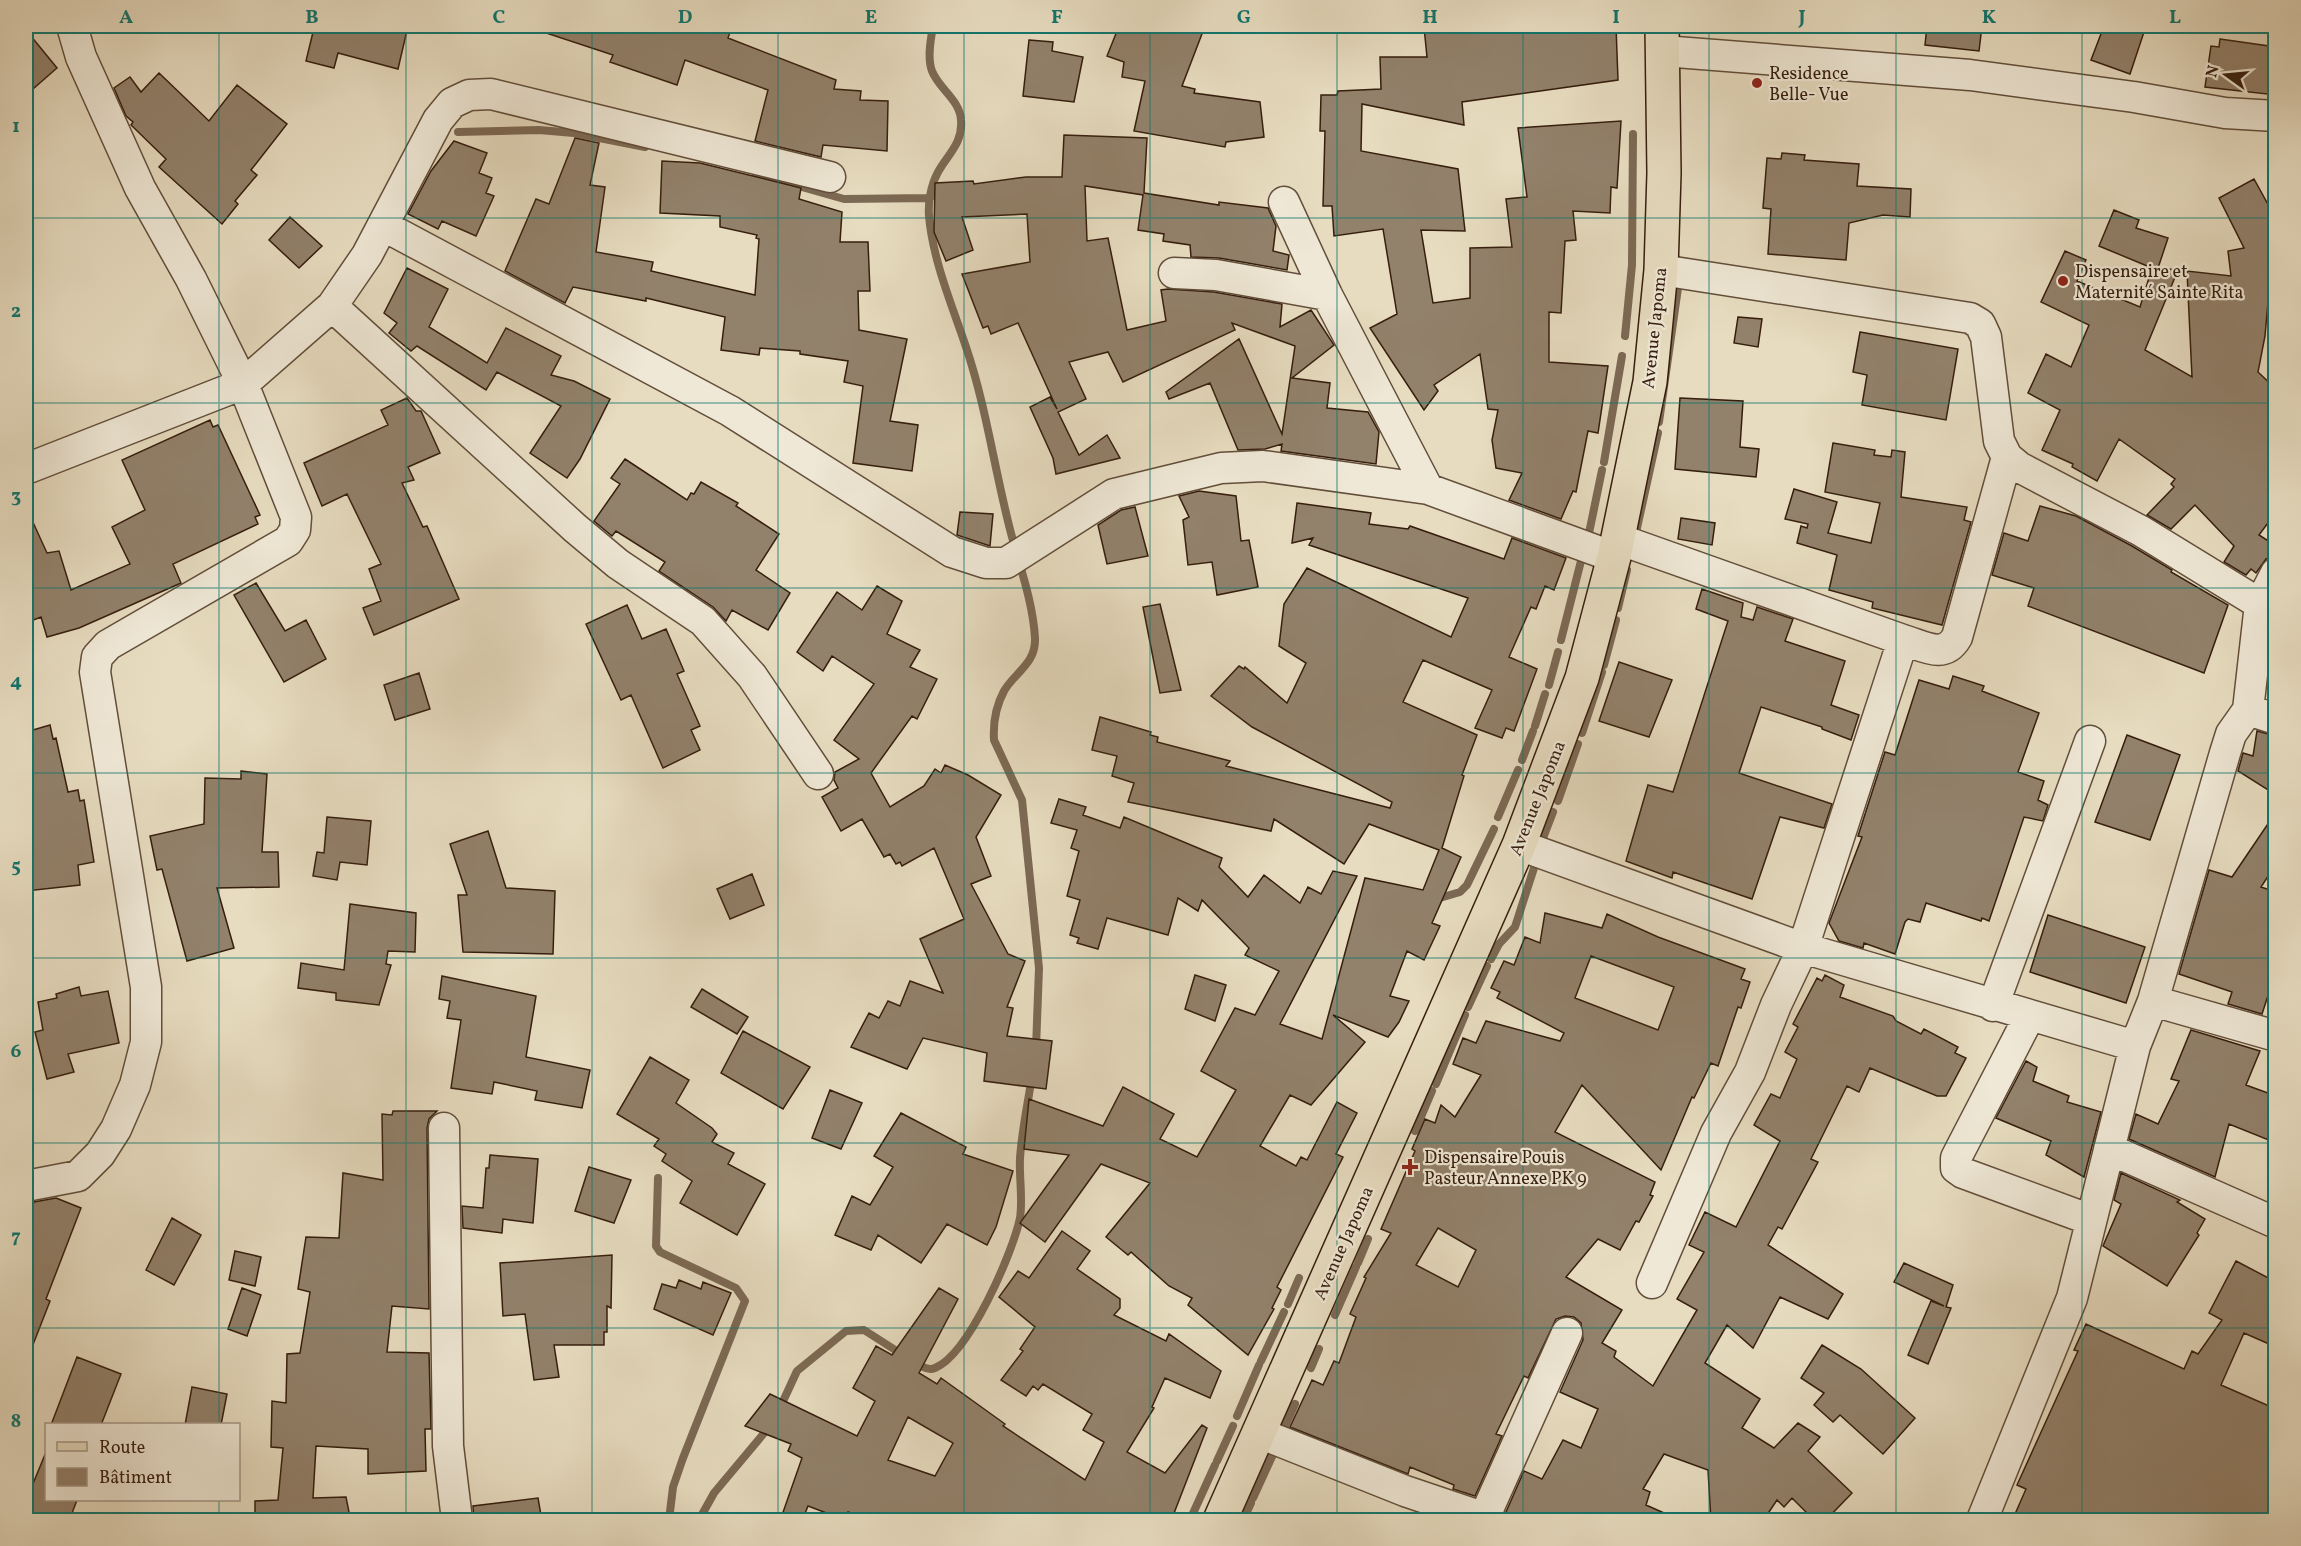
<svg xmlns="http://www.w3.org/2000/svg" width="2301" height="1546" font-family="Vollkorn,serif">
  <rect width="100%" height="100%" fill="#e7dcc0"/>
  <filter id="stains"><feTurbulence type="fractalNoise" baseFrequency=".00333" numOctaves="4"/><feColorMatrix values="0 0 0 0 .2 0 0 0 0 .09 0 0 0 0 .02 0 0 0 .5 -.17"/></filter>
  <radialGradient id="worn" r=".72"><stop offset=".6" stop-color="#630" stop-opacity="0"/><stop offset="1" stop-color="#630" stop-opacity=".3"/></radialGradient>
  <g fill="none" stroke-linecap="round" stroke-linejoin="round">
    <path stroke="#7c6954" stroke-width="8" d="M933,26C931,38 927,58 932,71C939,89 960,100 961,120C963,143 948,154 938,172C931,185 928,202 929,216C933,261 952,305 966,347C987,409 995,474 1012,537C1021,570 1033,604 1035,638C1036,664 1015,672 1004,691C996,706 993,724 994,740L1022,800L1039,968L1036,1048
      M458,132L539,130L574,133L645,147
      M756,174L844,199L930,198
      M1625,336L1632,265L1633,134
      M1659,422L1679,281
      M1604,462L1622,356
      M1635,537L1658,433
      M1588,538L1602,470
      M1618,608L1627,570
      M1561,640L1582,557
      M1604,665L1616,620
      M1549,685L1558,652
      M1535,726L1545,694
      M1582,733L1602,672
      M1522,760L1533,731
      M1558,801L1578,744
      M1498,817L1518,770
      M1543,838L1553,812
      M1433,900L1460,892L1467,885L1494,829
      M1491,959L1499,944L1515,927L1534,868
      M1468,1007L1487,966
      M1436,1084L1465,1015
      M1415,1131L1432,1091
      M658,1178L656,1246L660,1252L736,1288L745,1301L683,1458L673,1487L669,1520
      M1358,1263L1368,1239
      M1288,1304L1299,1278
      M1335,1315L1356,1267
      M1261,1361L1284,1312
      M914,1362C921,1366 928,1371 935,1368C969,1354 1013,1252 1020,1218C1023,1199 1019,1177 1020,1158C1022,1130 1028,1103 1032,1076
      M1311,1368L1319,1349
      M779,1410L797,1371L846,1331L864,1330L903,1355
      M1237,1416L1259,1365
      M1282,1433L1295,1404
      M1217,1461L1233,1426
      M1253,1498L1276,1448
      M699,1520L714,1493L770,1426
      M1190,1520L1215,1465
      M1243,1520L1251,1503"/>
  </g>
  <path fill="#92816b" stroke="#361e0e" stroke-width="1.5" fill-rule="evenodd" d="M324,26H408L398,69L338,53L334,68L306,61L314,28L323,30Z
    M537,26H732L728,38L836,80L834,89L861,91L860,100L888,101L887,151L823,145L821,157L755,141L768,90L685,60L677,85L610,62L613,55L537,30Z
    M1119,26H1205L1182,86L1195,89L1194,93L1260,102L1264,137L1226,142L1225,147L1134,131L1145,81L1122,77L1124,62L1107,56Z
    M1450,26H1616L1618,80L1462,102L1464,125L1362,104L1361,151L1458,169L1465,231L1421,230L1433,303L1470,298V248L1512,247L1506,199L1527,197L1518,128L1621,121L1617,188L1611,187L1610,213L1573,211L1576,240L1565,241L1561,313L1549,312V362L1608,366L1598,433L1588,431L1576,492L1573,491L1561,519L1509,500L1522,473L1496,468L1492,440L1498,410L1488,409L1480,354L1434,385L1438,391L1424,410L1370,328L1397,314L1383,229L1334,236L1332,206H1323L1325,131H1320L1321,95H1337L1338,91L1381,89L1380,57H1427L1424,27Z
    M1927,26H1982L1979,51L1925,45Z
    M2104,26H2146L2130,74L2091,60Z
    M26,30L57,68L26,95Z
    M2220,39L2276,47V95L2205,87L2211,46L2219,47Z
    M1029,40L1053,42L1052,51L1083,57L1074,102L1023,96Z
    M159,73L209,121L237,85L287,124L251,170L257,175L235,201L238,204L222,224L159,167L166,159L131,125L133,122L126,116L114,88L130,77L141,92Z
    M1064,135L1147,138L1144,193L1219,205V202L1268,208L1276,226L1273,251L1289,255L1287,270L1219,258L1191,257L1190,245L1163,241L1164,234L1138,230L1143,195L1085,186L1087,241L1108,238L1127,330L1166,321L1161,290L1168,289L1214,292L1282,304L1280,327L1311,310L1334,345L1292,378L1330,383L1327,408L1368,412L1379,432L1376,464L1281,451L1282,444L1265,449L1238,450L1210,383L1169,399L1166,392L1239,339L1282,434L1295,346L1232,323L1235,330L1123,382L1108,352L1069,362L1086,399L1058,412L1079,455L1107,435L1120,458L1056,474L1053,458L1030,407L1050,397L1057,409L1018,323L991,334L988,326L983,328L962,274L1030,262L1027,214L962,217L973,250L946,261L934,232L935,183L973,181L974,184L1026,177H1062Z
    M575,138L599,143L590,185L605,187L596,252L653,262L651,271L755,295L759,239L756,238L757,235L720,227V216L660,213L662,161L700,163L801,188L799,199L842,212L840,242H868L870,291H858L859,330L907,339L890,421L918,425L912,471L853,463L863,386L844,382L848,361L800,354V351L760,348L759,355L721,350L725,317L646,298V301L573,287L565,303L505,271L536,199L549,204Z
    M454,141L487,153L479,173L492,178L486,193L494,196L476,236L442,221L438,229L408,214L431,171Z
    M1782,153L1805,155L1804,160L1859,164L1857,186L1911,189L1910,217L1883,215L1849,223L1846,260L1768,254L1771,209L1763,208L1767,158L1781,159Z
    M2254,179L2276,219V266L2271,269L2265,336L2258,372L2276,389V512L2259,535L2276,546V556L2266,559L2256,573L2251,569L2246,575L2224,562L2234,546L2195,505L2171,529L2147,515L2174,487L2171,484L2175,479L2119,439L2097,481L2072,467L2073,464L2042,450L2060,410L2028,393L2046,354L2071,367L2089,325L2041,302L2065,251L2086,260L2077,281L2140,307L2152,268L2099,246L2114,210L2139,220L2136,228L2168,238L2158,268L2178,270L2145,350L2192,377L2187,271L2231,276L2228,251L2244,248L2219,198Z
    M290,217L322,246L299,268L269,240Z
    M407,268L448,289L429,327L487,363L506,328L561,356L551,375L574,381L610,399L580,459L567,478L530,453L561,406L497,372L486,390L417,346L411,351L389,333L397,323L384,313Z
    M1738,317L1762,319L1758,347L1734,343Z
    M1860,332L1958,349L1946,420L1862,405L1867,375L1853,372Z
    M407,398L416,411H421L440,453L408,467L414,480L402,483L423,527L427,526L459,599L374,635L363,608L381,601L369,569L381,564L347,494L322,506L304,463L388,425L381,410Z
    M1680,398L1743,401L1740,447L1759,449L1756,477L1675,469Z
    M210,420L213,427L218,425L260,515L255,517L258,524L173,564L181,583L79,628L47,637L41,617L26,623V507L47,553L59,551L71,590L130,564L112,527L145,510L122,460Z
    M1833,443L1875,450L1874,455L1891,457L1892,450L1905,452L1901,497L1967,507L1964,520L1971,522L1942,625L1872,608L1873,602L1829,590L1837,555L1797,543L1801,526L1807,528L1808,524L1785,519L1794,489L1837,502L1828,533L1871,543L1880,503L1825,492Z
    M625,459L687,500L691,493L694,494L701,482L738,503L736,506L779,534L756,570L790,593L768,630L732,610L726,621L713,607L659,571L665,562L616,531L612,536L594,521L620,484L611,478Z
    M1199,491L1236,496L1241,541L1249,540L1258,587L1217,595L1212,562L1188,565L1183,520L1189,517L1179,496Z
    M1297,503L1371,513L1369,524L1408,529L1410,526L1504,559L1512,538L1566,558L1554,590L1545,586L1536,609L1531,607L1509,657L1537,669L1514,731L1506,728L1502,738L1475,728L1492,690L1423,660L1403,702L1477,735L1462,775L1464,776L1442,848L1461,857L1432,923L1440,926L1424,960L1407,951L1390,996L1409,1001L1399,1022L1388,1037L1333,1015L1365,1042L1311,1105L1290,1095L1260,1146L1296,1166L1301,1157L1307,1160L1337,1102L1357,1113L1336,1154L1343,1157L1277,1287L1281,1290L1272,1308L1274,1309L1248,1355L1188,1305L1192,1298L1169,1286L1131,1252L1128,1255L1106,1237L1150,1183L1101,1164L1045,1242L1020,1223L1069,1155L1024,1149L1029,1099L1103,1126L1123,1087L1174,1114L1160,1139L1197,1157L1236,1090L1201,1071L1235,1008L1255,1015L1279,971L1245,955L1249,948L1202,900L1198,911L1178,898L1168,935L1107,918L1098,949L1077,943L1079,938L1070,935L1080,900L1067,896L1079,851L1071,848L1077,830L1051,823L1059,799L1086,807L1083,815L1120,828L1124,817L1222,858L1219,867L1248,897L1264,875L1300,903L1308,887L1321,894L1333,871L1357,876L1280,1024L1322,1039L1365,878L1423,890L1439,850L1369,824L1344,864L1274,819L1271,831L1128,802L1134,783L1112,776L1117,756L1092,750L1100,717L1151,732L1150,735L1158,737L1157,742L1230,761L1226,766L1390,808L1392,802L1252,727L1211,696L1239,666L1244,669L1245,667L1287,703L1306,663L1279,646L1284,604L1307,568L1451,637L1468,598L1309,545L1313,538L1292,543Z
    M2040,506L2076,516L2132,546L2172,570L2171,572L2228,605L2204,673L2028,606L2034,588L1992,575L2004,533L2028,541Z
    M1135,507L1148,556L1107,564L1098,525L1121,510Z
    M960,512L993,514L990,546L957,535Z
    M1681,518L1715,523L1712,545L1678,539Z
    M256,583L285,631L306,620L326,659L284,682L234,595Z
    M877,586L902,601L887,634L920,650L910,667L937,679L917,719L912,716L871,773L890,807L924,786L935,769L941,773L945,765L968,775L1001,795L976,837L991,876L971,884L1008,954L1025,961L1007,1007L1013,1008L1007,1036L1052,1041L1046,1089L984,1081L987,1053L923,1038L907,1069L851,1047L869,1013L879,1018L888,1001L900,1006L910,981L943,993L920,939L964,919L934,848L902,866L900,862L896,864L890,854L884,857L862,819L841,831L822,797L838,788L834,780L835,772L859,759L834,740L874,684L832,656L823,671L797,652L837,592L862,610Z
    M1702,589L1743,603L1741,617L1753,620L1757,607L1793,619L1785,641L1845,661L1831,705L1859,715L1851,740L1822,729V727L1761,707L1739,773L1832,804L1824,828L1780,817L1752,899L1673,872L1672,878L1626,861L1648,785L1673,792L1728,621L1696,609Z
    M1160,604L1181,690L1160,693L1143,607Z
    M627,605L642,639L666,629L684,671L677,674L700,726L691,730L700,750L663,768L631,695L621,700L586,624Z
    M1619,662L1672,680L1649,737L1599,721Z
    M419,673L430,709L395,720L384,685Z
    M1953,676L1984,686L1982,691L2039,713L2018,772L2044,781L2038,800L2048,805L2043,821L2024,817L1989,921L1982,918L1981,921L1926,903L1920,922L1908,919L1905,922L1895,954L1864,943L1863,948L1839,941L1829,923L1862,837L1858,836L1885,752L1895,755L1919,680L1949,689Z
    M50,725L53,739L56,738L68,792L78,790L80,801L84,800L94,862L78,865L80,885L26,891V732Z
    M2257,731L2276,736V795L2238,771L2243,753L2253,756Z
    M2127,735L2180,755L2150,840L2095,822Z
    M241,771L267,774L262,852H278L279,887L217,888L234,948L187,961L162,869L157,870L150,836L204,824L205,778L241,779Z
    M2276,812V864L2261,887L2276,892V971L2262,1014L2228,1004L2232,992L2179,974L2209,870L2232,877Z
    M327,817L371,821L367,865L340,862L337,880L313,876L317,852L324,853Z
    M488,831L506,888L555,891L553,954L463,952L458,895H467L450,844Z
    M752,874L764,905L730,919L717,889Z
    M350,904L416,913L415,952L388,951L386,964L391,965L379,1005L336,1000V993L298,988L301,963L344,970Z
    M1545,913L1602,928L1607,914L1658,937L1745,969L1741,979L1750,982L1741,1008L1738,1007L1718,1066L1711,1063L1694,1098L1692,1097L1661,1170L1582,1085L1555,1132L1655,1182L1650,1195L1653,1196L1639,1222L1636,1221L1620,1250L1598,1239L1566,1277L1622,1310L1602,1343L1616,1351L1614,1357L1653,1386L1697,1310L1677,1299L1704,1252L1689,1245L1705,1212L1736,1227L1780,1141L1754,1125L1771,1094L1780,1098L1797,1059L1785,1052L1798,1027L1793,1024L1817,978L1822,981L1825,975L1844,985L1840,997L1893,1016L1896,1021L1921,1034L1924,1029L1958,1047L1955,1053L1966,1058L1946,1096H1937L1870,1068L1859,1092L1847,1086L1811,1159L1818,1162L1782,1229L1778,1227L1768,1245L1843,1294L1828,1319L1780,1297L1753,1348L1727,1325L1705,1363L1760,1399L1742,1428L1774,1448L1798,1423L1820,1437L1808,1451L1852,1493L1825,1521H1815L1792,1498L1784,1507L1777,1500L1763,1521H1711L1708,1470L1664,1454L1643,1489L1650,1492L1646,1505L1682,1521H1508L1506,1512L1524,1471L1542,1479L1563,1440L1581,1448L1598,1409L1560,1392L1583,1340L1581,1323L1574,1317L1565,1316L1556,1319L1528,1378L1524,1376L1496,1434L1502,1436L1475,1496L1453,1489L1454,1485L1410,1467L1408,1474L1290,1427L1312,1380L1323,1385L1334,1361L1339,1363L1356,1317L1350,1314L1366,1278L1364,1277L1391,1233L1381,1229L1415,1151L1412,1149L1425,1119L1435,1123L1441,1105L1455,1117L1481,1075L1453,1064L1463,1038L1476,1043L1486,1021L1560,1041L1564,1033L1497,998L1500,992L1491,988L1504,961L1514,965L1525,937L1540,943ZM1591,956L1674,987L1658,1030L1575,998ZM1438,1228L1476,1250L1458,1287L1416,1265Z
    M2048,915L2145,947L2126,1003L2030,972Z
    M1195,975L1226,985L1215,1021L1185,1009Z
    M442,976L536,996L526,1057L590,1070L582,1108L535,1100L537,1091L494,1082L492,1094L451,1088L461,1020L447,1018L450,1001L439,999Z
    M79,987L81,996L108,991L119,1043L68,1054L74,1072L47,1079L35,1032L43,1030L38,1002L57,998L56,994Z
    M702,989L748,1017L737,1034L691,1007Z
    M2191,1030L2260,1051L2246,1085L2276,1096V1143L2229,1124L2215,1177L2129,1139L2136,1114L2158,1124L2179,1081L2171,1079Z
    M743,1031L810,1067L783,1109L721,1073Z
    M650,1057L689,1080L676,1103L712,1128L717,1134L712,1142L734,1153L728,1164L765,1184L737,1235L680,1203L692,1181L662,1161L666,1154L654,1146L659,1139L617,1114Z
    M2026,1061L2037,1067L2033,1081L2069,1096L2067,1102L2101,1112L2084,1177L2046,1155L2051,1141L1996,1118Z
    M830,1090L862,1103L841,1149L812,1138Z
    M393,1111H437L429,1119L427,1128L429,1309L392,1306L387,1352L429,1353L431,1429H425L426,1471L368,1474V1449L316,1446L313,1498L346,1497L350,1517L312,1519L255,1514V1501L278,1500L283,1448L271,1447L272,1401L286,1403L287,1354L300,1353L310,1292L298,1289L306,1237L339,1238L343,1173L383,1180L382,1114L392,1115Z
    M901,1113L966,1147L963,1154L1013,1171L996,1227L987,1245L947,1224L921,1263L878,1235L871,1250L835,1235L852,1196L870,1205L893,1167L874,1156Z
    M490,1155L538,1159L533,1223L503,1219L502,1233L463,1228L462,1206L483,1208L486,1168H489Z
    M589,1167L631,1180L614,1223L575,1211Z
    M2121,1173L2180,1200L2177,1202L2205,1219L2197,1233L2199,1235L2167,1286L2103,1246L2121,1204L2114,1200Z
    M56,1198L81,1208L46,1299L50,1301L27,1360L26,1222L34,1202Z
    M172,1218L201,1235L174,1285L146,1270Z
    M1062,1231L1090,1251L1077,1269L1120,1299V1308L1114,1315L1166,1341L1169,1334L1221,1371L1210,1398L1165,1378L1152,1407L1154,1408L1127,1452L1165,1473L1202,1425L1207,1428L1171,1521H875L848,1512L845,1520L808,1506L802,1521H780L802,1458L788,1451L791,1444L745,1426L770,1394L857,1436L875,1401L853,1388L876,1346L892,1355L939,1288L958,1299L919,1373L937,1384L941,1378L1005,1424L1003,1426L1085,1480L1104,1442L1083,1430L1092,1414L1043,1384L1038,1390L1033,1386L1026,1396L1001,1380L1023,1351L1020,1349L1035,1327L999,1297L1018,1271L1029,1278ZM908,1417L953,1443L935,1476L888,1460Z
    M235,1251L261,1257L255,1286L229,1280Z
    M612,1255L611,1308L607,1306V1332H604V1345H554L559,1377L534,1380L525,1314L503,1316L500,1263Z
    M2236,1261L2276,1282V1347L2244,1333L2221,1385L2276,1409V1521H2012L2026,1489L2017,1485L2078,1351L2074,1350L2086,1324L2184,1369L2192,1351L2198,1354L2222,1320L2209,1313Z
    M1904,1263L1953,1285L1946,1307L1951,1308L1928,1364L1908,1355L1931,1301L1944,1306L1894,1282Z
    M679,1280L701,1289L703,1282L731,1293L713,1335L654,1309L662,1284L676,1288Z
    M242,1288L261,1295L247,1336L228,1329Z
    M1822,1345L1861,1369L1915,1418L1883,1454L1840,1415L1833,1422L1814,1405L1824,1393L1801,1378Z
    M77,1357L121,1374L101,1425H51Z
    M192,1387L227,1394L221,1425H185Z
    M46,1452V1500H77L69,1521H26V1501Z
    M538,1498L542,1521H474L473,1506Z"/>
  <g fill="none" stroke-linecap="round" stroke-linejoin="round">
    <g stroke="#624e3a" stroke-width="33">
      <path id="minor" d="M1663,51L1970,75L2134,97L2225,113L2276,116
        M1284,202L1327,295L1428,489
        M384,226L730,411L952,552L986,563H1006L1114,494L1221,468L1263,466L1428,489L1614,557
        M1661,270L1970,318L1980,324L1986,337L1999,441L2007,457L2019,467L2141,531L2260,604
        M1174,273L1216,275L1327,295
        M332,306L575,528L618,564L703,621L752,676L818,774
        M26,469L243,384L332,306L367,255L438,120L452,103L469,95L491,94L830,177
        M1618,539L1903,640C1924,646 1944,660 1957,637L2007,457
        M2248,710L2276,719
        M1519,845L1803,948L2135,1046
        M2153,1001L2276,1036
        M1993,1006L2090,741
        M2029,1017L1956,1158V1168L1963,1173L2091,1220
        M444,1128L448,1446L457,1520
        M2109,1149L2276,1223
        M26,1186L78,1176L100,1154L116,1129L135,1085L146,1042V987L95,672L97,657L108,645L288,541L295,530L296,517L243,384L191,279L140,188L81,57L72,26
        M1652,1283L1716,1133L1750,1072L1776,1005L1803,948L1903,640
        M1259,1433L1405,1491L1491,1520
        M1484,1518L1567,1333
        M1982,1520L2072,1298L2135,1046L2153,1001L2225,753L2231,734L2248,710L2260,604L2276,573"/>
    </g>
    <g stroke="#361e0e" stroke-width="36">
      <path id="primary" d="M1220,1520L1519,845L1582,678L1614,557L1650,382L1661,270L1664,173L1662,26"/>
    </g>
    <use href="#minor" stroke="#efe8d6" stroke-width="30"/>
    <use href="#primary" stroke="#e7dcc0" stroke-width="33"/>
  </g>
  <path fill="none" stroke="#0f766e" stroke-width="1.5" stroke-opacity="0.55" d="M219,26V1424M406,26V1520M592,26V1520M778,26V1520M964,26V1520M1150,26V1520M1337,26V1520M1523,26V1520M1709,26V1520M1896,26V1520M2082,26V1520M26,218H2276M26,403H2276M26,588H2276M26,773H2276M26,958H2276M26,1143H2276M26,1328H2276M219,1500V1520"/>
  <g fill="#8f2418" stroke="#efe8d6" stroke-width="2">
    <circle cx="1757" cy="83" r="6"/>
    <circle cx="2063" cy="281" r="6"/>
    <path d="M1407 1158h6v6h6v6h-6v6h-6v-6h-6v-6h6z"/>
  </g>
  <g text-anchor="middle" stroke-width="4.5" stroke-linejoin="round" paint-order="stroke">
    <g font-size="18" fill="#361e0e" stroke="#efe8d6" text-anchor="start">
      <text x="1769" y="79">Residence<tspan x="1769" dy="21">Belle- Vue</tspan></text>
      <text x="2075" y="277">Dispensaire et<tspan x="2075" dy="21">Maternité Sainte Rita</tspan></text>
      <text x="1424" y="1163">Dispensaire Pouis<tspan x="1424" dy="21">Pasteur Annexe PK 9</tspan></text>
    </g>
    <g font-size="18" fill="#361e0e" stroke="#efe8d6">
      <text transform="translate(1654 328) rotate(-84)" y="6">Avenue Japoma</text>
      <text transform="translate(1537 798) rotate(-68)" y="6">Avenue Japoma</text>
      <text transform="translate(1343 1243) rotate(-66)" y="6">Avenue Japoma</text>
    </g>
  </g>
  <rect width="2301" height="1546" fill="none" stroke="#e7dcc0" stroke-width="66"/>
  <rect x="45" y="1423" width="195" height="78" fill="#efe8d6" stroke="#a59786" stroke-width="1.5"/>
  <rect x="57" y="1442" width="30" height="9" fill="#e7dcc0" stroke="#a59786" stroke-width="1.5"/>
  <text x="99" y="1453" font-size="18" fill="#361e0e">Route</text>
  <rect x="57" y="1468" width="30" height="18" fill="#92816b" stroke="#a59786" stroke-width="1.5"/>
  <text x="99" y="1483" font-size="18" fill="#361e0e">Bâtiment</text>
  <g transform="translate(2226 75) rotate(285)" stroke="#efe8d6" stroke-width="4.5" paint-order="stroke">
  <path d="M0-4.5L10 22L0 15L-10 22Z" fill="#361e0e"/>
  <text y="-9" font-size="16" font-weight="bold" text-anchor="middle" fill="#361e0e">N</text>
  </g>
  <rect x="33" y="33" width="2235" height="1480" fill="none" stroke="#0f766e" stroke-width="2"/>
  <g font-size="20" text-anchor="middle" font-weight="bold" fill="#0f766e">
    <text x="126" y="23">A</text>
    <text x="312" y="23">B</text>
    <text x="499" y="23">C</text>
    <text x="685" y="23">D</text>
    <text x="871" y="23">E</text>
    <text x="1057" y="23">F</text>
    <text x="1244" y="23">G</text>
    <text x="1430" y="23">H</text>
    <text x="1616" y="23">I</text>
    <text x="1802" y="23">J</text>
    <text x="1989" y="23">K</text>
    <text x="2175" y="23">L</text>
    <text x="16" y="132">1</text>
    <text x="16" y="317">2</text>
    <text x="16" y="502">3</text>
    <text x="16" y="687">4</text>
    <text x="16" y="872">5</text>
    <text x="16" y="1057">6</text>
    <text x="16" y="1242">7</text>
    <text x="16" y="1427">8</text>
  </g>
  <rect width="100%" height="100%" filter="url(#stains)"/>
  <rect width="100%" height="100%" fill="url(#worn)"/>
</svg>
